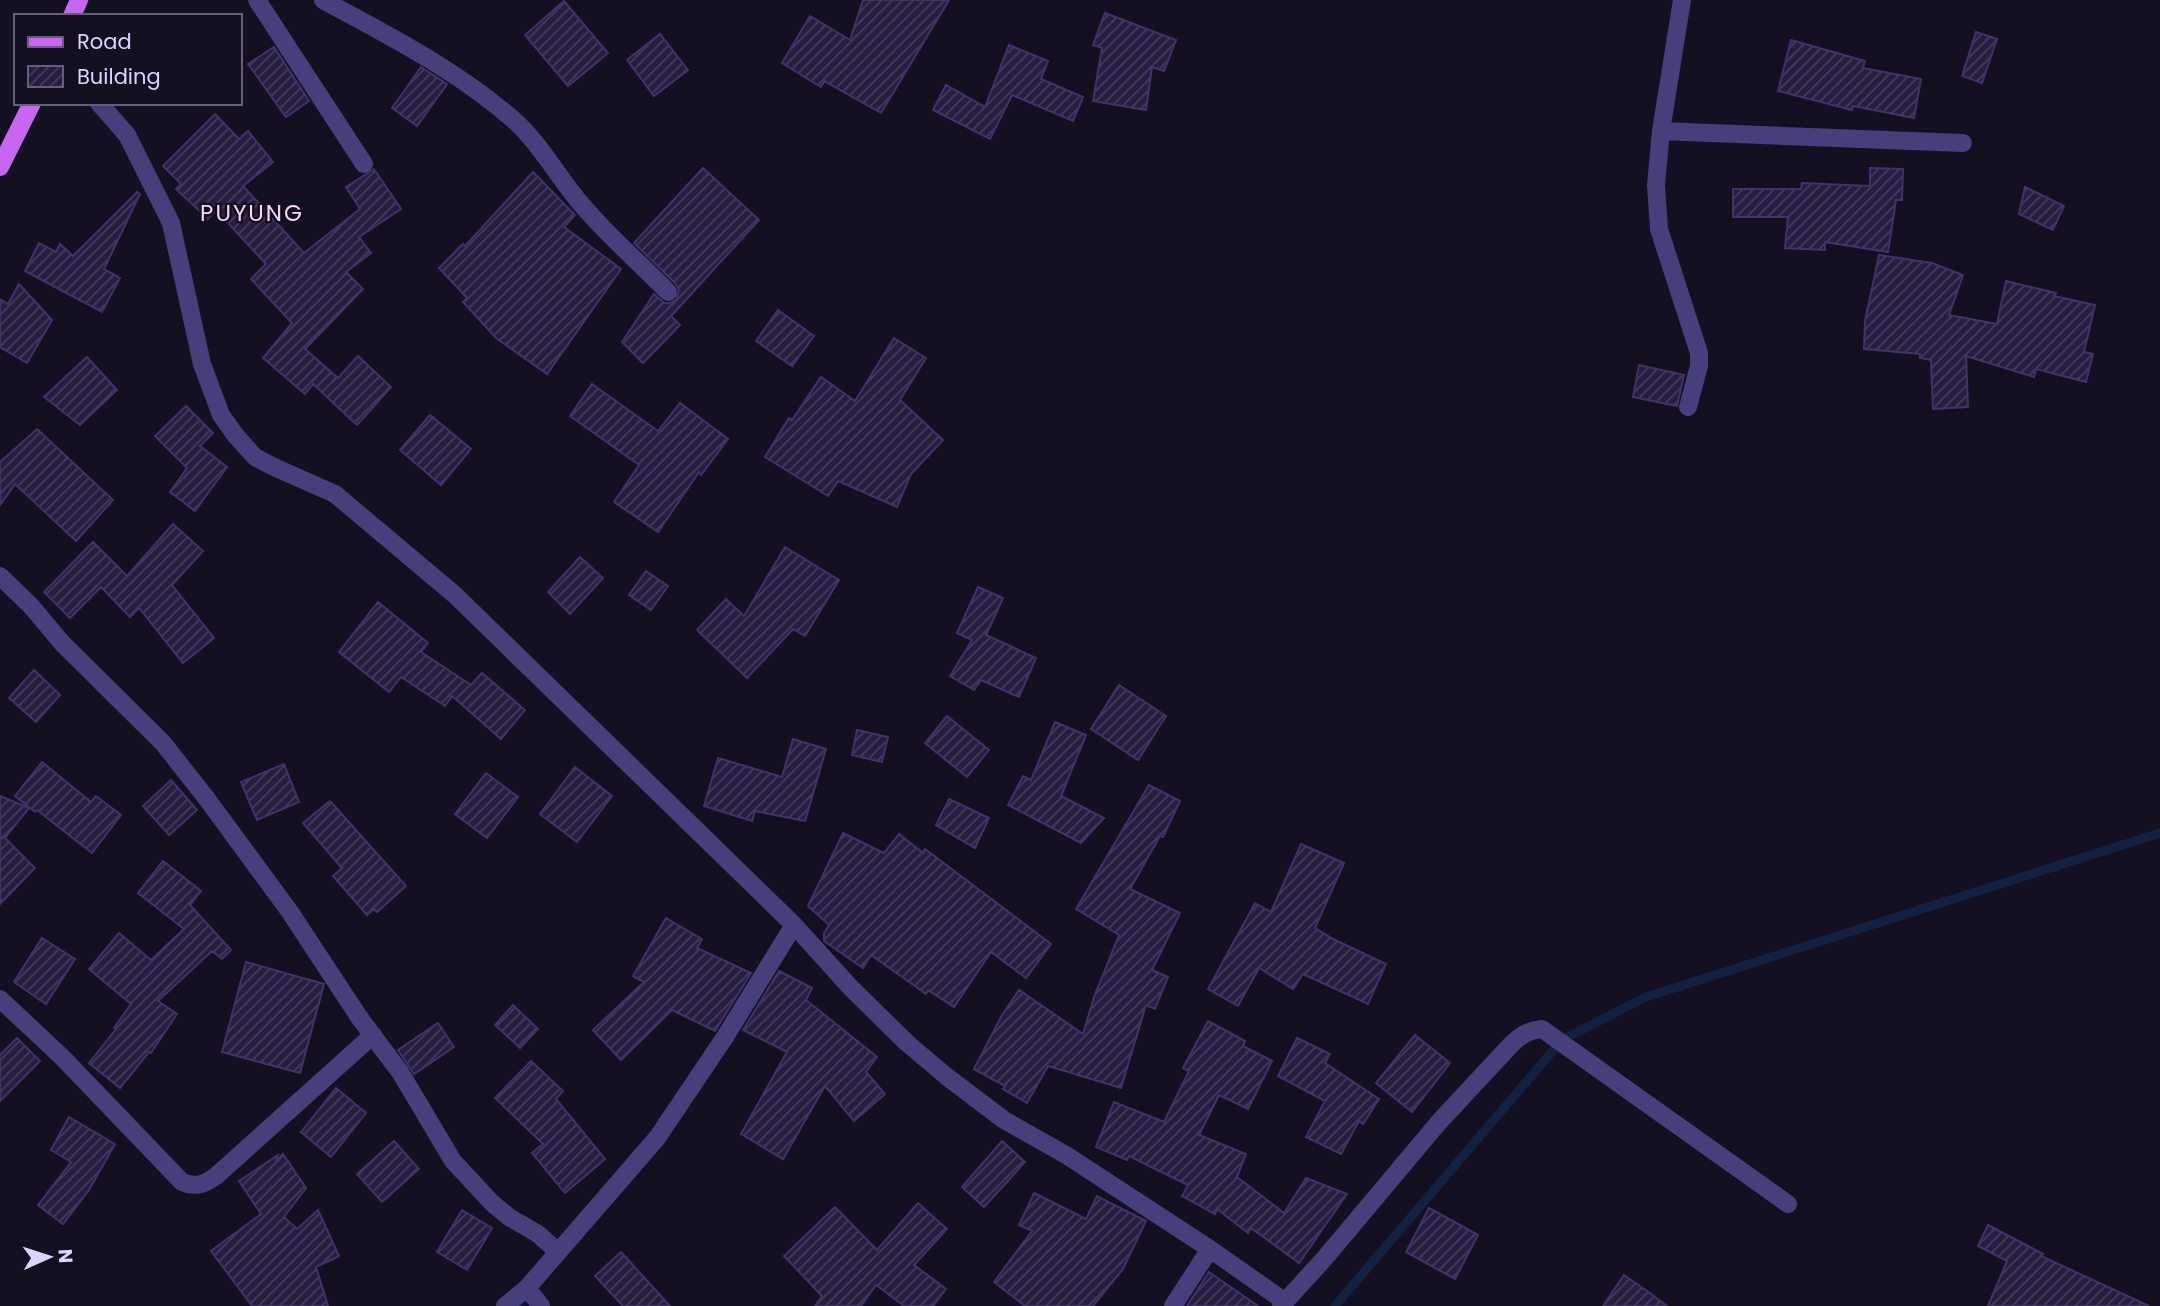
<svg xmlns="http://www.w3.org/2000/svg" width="2160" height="1306" font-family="Poppins,sans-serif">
  <defs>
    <pattern id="building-hatch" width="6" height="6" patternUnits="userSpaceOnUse" patternTransform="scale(1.75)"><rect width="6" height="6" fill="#271d40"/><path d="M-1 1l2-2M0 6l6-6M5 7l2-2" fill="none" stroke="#463d5c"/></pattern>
  </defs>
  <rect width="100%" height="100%" fill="#141021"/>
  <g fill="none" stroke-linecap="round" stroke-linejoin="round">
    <path stroke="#122142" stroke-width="9" d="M1335,1306L1562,1040L1646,997L2160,833"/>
  </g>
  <path fill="url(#building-hatch)" stroke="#41326a" stroke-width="2" d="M863,0H949L881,113L824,81L821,87L782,63L810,16L850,40Z
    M564,1L608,53L568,86L525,35Z
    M1105,13L1176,40L1164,71L1152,67L1146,110L1093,101L1102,48L1093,45Z
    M1976,32L1997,39L1982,83L1962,76Z
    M660,34L688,70L654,96L627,60Z
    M1791,40L1865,61L1863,68L1921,79L1914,118L1853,106L1852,110L1778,91Z
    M1009,45L1048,61L1041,79L1083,97L1073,121L1012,95L990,139L933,110L946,85L985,107Z
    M274,47L309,101L286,117L248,64Z
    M421,67L447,84L417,126L392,108Z
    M215,114L239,139L248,131L273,162L243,186L304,253L360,209L346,187L374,169L401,209L359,237L371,253L346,272L363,289L305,349L338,378L358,356L391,387L357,425L313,384L305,394L263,358L292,323L251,279L266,264L216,210L208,219L176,189L181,184L163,166Z
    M703,168L759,220L671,316L680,325L643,363L622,342L654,294L664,303H670L676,300L679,290L676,284L634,243Z
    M1870,168L1903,169L1902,200H1896L1888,252L1825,242V250L1785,248L1788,217H1733V189H1801L1802,183L1870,186Z
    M533,172L575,215L564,227L621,269L547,374L496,338L463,302L467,298L439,268L463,244L465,246Z
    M2025,187L2064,206L2053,230L2019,214Z
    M137,192L140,194L104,269L120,278L102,312L25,271L39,243L56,252L60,244L73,256Z
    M1879,255L1932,263L1963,275L1949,315L1997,324L2006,281L2056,293L2054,296L2095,305L2084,352L2093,354L2086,382L2036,369L2034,377L1966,356L1968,407L1933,409L1931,360L1920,358V354L1864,349L1865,321Z
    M19,284L52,320L27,363L0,347V299L8,304Z
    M778,310L814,336L792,366L756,341Z
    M894,338L926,358L900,400L943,440L911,474L897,507L838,481L828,496L765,457L789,418L792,420L821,377L855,401Z
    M87,357L117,390L80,425L44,397Z
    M1639,365L1684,375L1677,406L1633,397Z
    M592,384L658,431L680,403L728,439L701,475L699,472L658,532L614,502L639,465L570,416Z
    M186,406L213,433L200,446L227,467L195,511L170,492L187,468L155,436Z
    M430,415L471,449L441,485L400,450Z
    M37,429L113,500L76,541L15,484L0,505V462Z
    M173,524L203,551L172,585L214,638L183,663L139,608L130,617L101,587L70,618L44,592L93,542L127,576Z
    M785,547L839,580L805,636L793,629L747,678L697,630L726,599L744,616Z
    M580,557L603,578L570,614L548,592Z
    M646,571L668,586L651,610L629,595Z
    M978,587L1003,598L986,635L1036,658L1019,697L981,680L974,690L950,676L972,640L957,633Z
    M378,602L428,643L421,652L471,685L482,673L525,710L501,739L452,696L445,706L401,677L389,692L339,652Z
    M34,670L60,695L36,722L9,698Z
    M1119,685L1166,716L1138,760L1091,729Z
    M947,716L989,750L967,777L925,743Z
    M1055,722L1086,735L1061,796L1104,818L1081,843L1008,805L1023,776L1031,780Z
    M857,730L888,737L882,762L852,755Z
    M793,739L826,749L805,821L755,811L752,821L704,806L718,758L782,777Z
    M42,762L91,802L96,796L121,815L92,853L37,810L35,812L15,796Z
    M284,764L299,802L257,820L241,782Z
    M575,767L612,796L577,842L540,814Z
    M486,773L518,797L487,838L455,814Z
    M171,780L197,810L169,835L143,806Z
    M1149,785L1180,801L1163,837L1160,836L1130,889L1180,913L1152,970L1168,977L1155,1009L1146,1005L1121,1088L1048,1066L1027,1103L1003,1089L1005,1086L974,1069L1002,1015L1019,990L1083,1034L1094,997L1119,935L1076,909Z
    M0,796L29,808L5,838L35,868L0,904Z
    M949,799L989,818L975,848L936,825Z
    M330,801L406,886L377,912L374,909L367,915L333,876L342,868L303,823Z
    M843,833L884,853L899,834L923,853L925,849L1051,944L1026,978L991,952L954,1007L928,990L926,994L871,955L863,968L824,941V933L829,925L808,906Z
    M1301,844L1344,863L1315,928L1333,939L1386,964L1368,1004L1303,974L1293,989L1259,968L1238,1006L1208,989L1255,903L1271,912Z
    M163,861L201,891L190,905L231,950L222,959L212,951L158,1001L177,1014L151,1053L149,1052L120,1088L89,1063L116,1029L114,1028L131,1004L89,969L119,933L151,960L184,929L138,893Z
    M666,918L702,939L697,948L751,973L715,1031L672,1010L621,1060L593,1030L644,982L633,976Z
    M42,938L75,959L46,1004L14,982Z
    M246,962L324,984L300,1073L222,1052Z
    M779,971L812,988L806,1000L877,1057L866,1072L885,1094L854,1121L825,1086L783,1159L741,1134L787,1052L743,1030Z
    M513,1005L538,1029L520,1048L495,1025Z
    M1208,1021L1245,1041L1243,1046L1272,1061L1248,1109L1219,1095L1199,1135L1246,1154L1237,1177L1284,1213L1306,1178L1347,1194L1299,1263L1251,1228L1248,1233L1217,1209L1215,1214L1182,1196L1188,1185L1129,1156L1127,1160L1096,1147L1114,1102L1164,1122L1189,1071L1183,1068Z
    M438,1023L454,1047L414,1074L398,1050Z
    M1415,1035L1450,1063L1412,1112L1376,1083Z
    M17,1038L40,1061L0,1101V1055Z
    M1297,1038L1330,1054L1325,1063L1379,1099L1363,1124L1359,1121L1341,1154L1306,1137L1325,1101L1278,1076Z
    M531,1061L563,1091L556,1099L605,1159L565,1193L532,1153L543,1144L495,1098Z
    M336,1088L366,1113L331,1157L301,1132Z
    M69,1117L115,1144L89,1190L63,1224L38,1205L71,1162L51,1150Z
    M394,1141L419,1169L382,1202L357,1174Z
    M1002,1141L1025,1162L984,1207L962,1187Z
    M283,1154L306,1188L284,1217L297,1229L318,1210L339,1256L316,1267L328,1306H252L211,1251L261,1214L239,1181L278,1155L276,1162Z
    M1034,1193L1086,1219L1097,1196L1146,1221L1123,1269L1093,1306H1025L994,1282L1032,1231L1019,1225Z
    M918,1203L947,1229L914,1265L946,1289L933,1306H904L876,1285L861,1306H815L822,1296L784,1256L835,1207L877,1250Z
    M1429,1208L1478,1235L1455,1279L1406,1252Z
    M462,1210L492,1228L467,1270L437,1252Z
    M1988,1225L2043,1254L2041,1256L2149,1306H1988L2007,1261L1978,1246Z
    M621,1252L670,1306H623L595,1276Z
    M1209,1272L1258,1306H1187Z
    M1624,1275L1647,1291L1667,1306H1603Z"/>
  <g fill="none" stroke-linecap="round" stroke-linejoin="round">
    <path stroke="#463f7c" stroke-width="18" d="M257,0L364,164
      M323,0C389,36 459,71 516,122C542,146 559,179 582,205C608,236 640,263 668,292
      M1682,0L1661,131L1656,185L1659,229L1699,353V366L1688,407
      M99,103L127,135L171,223L202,364L221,415L236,436L255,457L274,467L335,494L455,595L794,925L851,988L907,1043L946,1076L1004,1120L1066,1155L1210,1249L1284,1301
      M1661,131L1963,143
      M0,576L31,606L62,643L163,743L207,799L290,912L359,1017L400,1072L453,1161L492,1203L509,1217L538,1234L557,1251
      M0,999L62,1057L182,1182C196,1188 205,1184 216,1176L373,1035
      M527,1288L541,1306
      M505,1306L527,1288L657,1138L725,1037L794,925
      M1173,1306L1210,1249
      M1281,1306L1324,1259L1439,1122L1507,1049C1517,1038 1527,1030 1542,1029L1788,1204"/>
    <path stroke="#c865f1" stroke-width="18" d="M72,16L79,0
      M0,167L32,103"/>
  </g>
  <g text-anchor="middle" stroke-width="5" stroke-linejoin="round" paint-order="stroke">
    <g font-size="23" letter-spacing="2" fill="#fbd5ea" stroke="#141021">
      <text x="252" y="221">PUYUNG</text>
    </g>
  </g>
  <rect x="14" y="14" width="228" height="91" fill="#141021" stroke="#645e78" stroke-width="2"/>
  <rect x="28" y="37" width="35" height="10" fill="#c865f1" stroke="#645e78" stroke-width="2"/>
  <text x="77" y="49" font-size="21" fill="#dbd4fb">Road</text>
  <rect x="28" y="66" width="35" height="21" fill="url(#building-hatch)" stroke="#645e78" stroke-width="2"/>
  <text x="77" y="84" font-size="21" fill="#dbd4fb">Building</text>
  <g transform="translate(49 1257) rotate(87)" stroke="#141021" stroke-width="5" paint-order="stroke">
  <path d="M0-5L12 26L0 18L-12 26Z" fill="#dbd4fb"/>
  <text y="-10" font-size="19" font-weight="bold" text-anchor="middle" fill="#dbd4fb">N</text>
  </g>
</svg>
